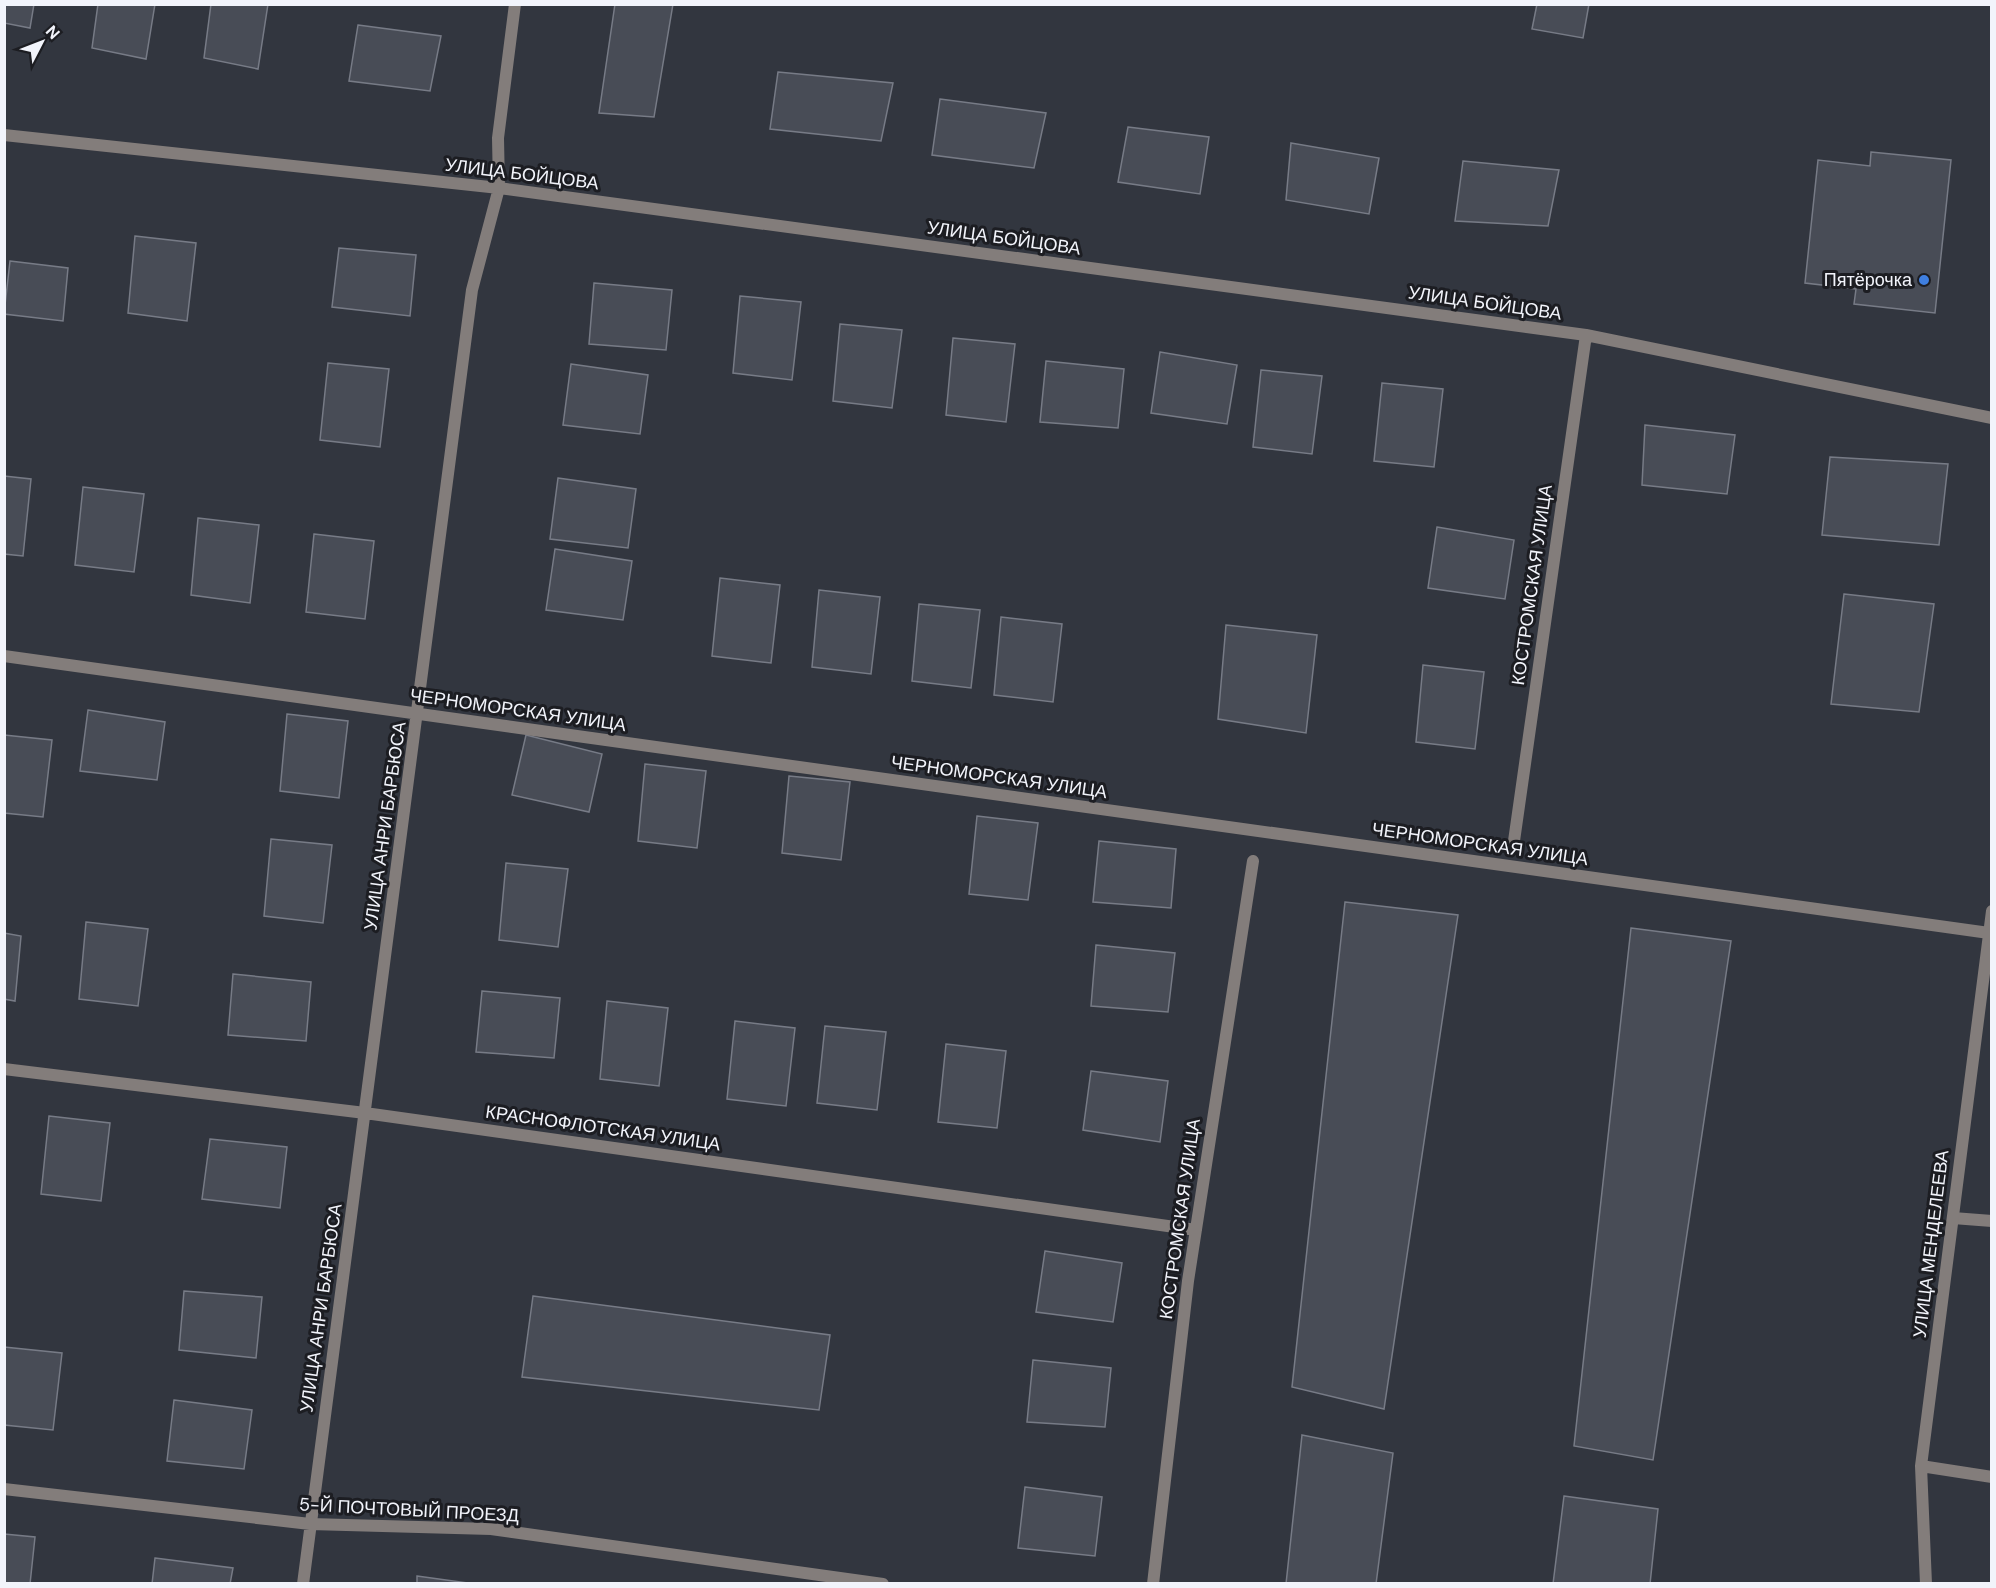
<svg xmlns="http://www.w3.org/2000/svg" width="1996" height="1588" font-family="'DM Sans',sans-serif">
  <rect width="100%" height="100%" fill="#32363f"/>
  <path fill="#484c56" stroke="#777b86" stroke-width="1.5" d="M4,4H34L30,28L4,23Z
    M98,4H155L146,59L92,48Z
    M211,4H268L258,69L204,58Z
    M615,4H673L654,117L599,113Z
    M1537,4H1589L1583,38L1532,29Z
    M358,25L441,36L430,91L349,81Z
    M778,72L893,83L881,141L770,129Z
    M940,99L1046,113L1034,168L932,155Z
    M1128,127L1209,137L1200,194L1118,182Z
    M1291,143L1379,158L1369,214L1286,200Z
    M1871,152L1951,160L1935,313L1854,304L1856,289L1805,283L1818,160L1870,166Z
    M1463,161L1559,170L1548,226L1455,221Z
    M135,236L196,243L187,321L128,313Z
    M339,248L416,255L410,316L332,307Z
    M10,261L68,268L63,321L4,314Z
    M594,283L672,290L666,350L589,344Z
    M740,296L801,302L792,380L733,373Z
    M840,324L902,330L892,408L833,401Z
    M953,338L1015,344L1006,422L946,415Z
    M1160,352L1237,365L1227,424L1151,413Z
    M1046,361L1124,369L1118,428L1040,422Z
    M328,363L389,369L380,447L320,440Z
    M571,364L648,375L640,434L563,425Z
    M1261,370L1322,376L1312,454L1253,447Z
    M1382,383L1443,389L1434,467L1374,461Z
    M1645,425L1735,435L1727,494L1642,485Z
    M1830,457L1948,464L1939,545L1822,535Z
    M4,476L31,479L23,556L4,554Z
    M558,478L636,489L628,548L550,539Z
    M83,487L144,494L134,572L75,565Z
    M198,518L259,525L250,603L191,595Z
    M1437,527L1514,540L1505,599L1428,588Z
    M314,534L374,541L365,619L306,612Z
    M555,549L632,561L623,620L546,610Z
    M720,578L780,585L771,663L712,656Z
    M819,590L880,597L871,674L812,667Z
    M1844,594L1934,604L1919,712L1831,704Z
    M919,604L980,610L971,688L912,681Z
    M1001,617L1062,624L1053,702L994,695Z
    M1226,625L1317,635L1306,733L1218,719Z
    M1423,665L1484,672L1475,749L1416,742Z
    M88,710L165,722L157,780L80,771Z
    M287,714L348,721L339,798L280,791Z
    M4,735L52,740L43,817L4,813Z
    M526,735L602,754L589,812L512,795Z
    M645,764L706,771L697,848L638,841Z
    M789,776L850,782L841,860L782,853Z
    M977,816L1038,823L1028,900L969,894Z
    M271,839L332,845L323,923L264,916Z
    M1099,841L1176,849L1171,908L1093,902Z
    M506,863L568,869L558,947L499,940Z
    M1345,902L1458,915L1384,1409L1292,1387Z
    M86,922L148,929L138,1006L79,999Z
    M1631,928L1731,941L1653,1460L1574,1446Z
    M4,933L21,936L15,1001L4,999Z
    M1096,945L1175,953L1168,1012L1091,1006Z
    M233,974L311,982L306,1041L228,1035Z
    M482,991L560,998L554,1058L476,1052Z
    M607,1001L668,1008L659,1086L600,1079Z
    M735,1021L795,1028L786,1106L727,1099Z
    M825,1026L886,1032L877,1110L817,1103Z
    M946,1044L1006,1051L997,1128L938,1122Z
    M1091,1071L1168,1081L1160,1142L1083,1130Z
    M49,1116L110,1123L101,1201L41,1194Z
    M210,1139L287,1147L280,1208L202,1199Z
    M1045,1251L1122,1263L1113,1322L1036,1312Z
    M184,1291L262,1297L256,1358L179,1350Z
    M533,1296L830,1335L819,1410L522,1377Z
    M4,1347L62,1353L53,1430L4,1425Z
    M1033,1360L1111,1368L1105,1427L1027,1422Z
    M174,1400L252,1410L244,1469L167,1461Z
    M1302,1435L1393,1453L1376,1584H1286Z
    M1025,1487L1102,1497L1095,1556L1018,1548Z
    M1564,1496L1658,1509L1650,1584H1553Z
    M4,1534L35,1537L30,1584H4Z
    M155,1558L233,1568L230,1584H152Z
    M417,1576L475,1584H417Z"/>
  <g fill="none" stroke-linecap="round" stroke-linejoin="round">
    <path stroke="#837d7b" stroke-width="12" d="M1953,1218L1992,1221"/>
    <path stroke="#837d7b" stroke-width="12" d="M4,135L499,188L1586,335L1992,418
      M4,656L1989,933
      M1514,841L1586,335
      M4,1069L365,1113L1196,1230
      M1921,1466L1992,1477
      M4,1489L310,1524L491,1529L883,1584
      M303,1584L472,290L499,188L498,138L515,4
      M1153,1584L1188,1281L1253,861
      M1926,1584L1921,1466L1992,911"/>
  </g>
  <circle fill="#3f7fe0" stroke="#1c1d22" stroke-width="2" cx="1924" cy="280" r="6"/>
  <g text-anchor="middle" stroke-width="6" stroke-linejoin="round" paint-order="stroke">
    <g font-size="18" fill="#f2f4fb" stroke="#1c1d22">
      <text transform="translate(522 174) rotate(7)" y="6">УЛИЦА БОЙЦОВА</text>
      <text transform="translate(1004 238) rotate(8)" y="6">УЛИЦА БОЙЦОВА</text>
      <text transform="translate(1485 303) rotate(8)" y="6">УЛИЦА БОЙЦОВА</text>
      <text transform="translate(1532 585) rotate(-82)" y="6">КОСТРОМСКАЯ УЛИЦА</text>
      <text transform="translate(518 710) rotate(8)" y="6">ЧЕРНОМОРСКАЯ УЛИЦА</text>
      <text transform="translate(999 777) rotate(8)" y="6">ЧЕРНОМОРСКАЯ УЛИЦА</text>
      <text transform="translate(385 826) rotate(-82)" y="6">УЛИЦА АНРИ БАРБЮСА</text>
      <text transform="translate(1480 844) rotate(8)" y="6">ЧЕРНОМОРСКАЯ УЛИЦА</text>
      <text transform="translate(603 1128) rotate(8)" y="6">КРАСНОФЛОТСКАЯ УЛИЦА</text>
      <text transform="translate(1180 1219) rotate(-82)" y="6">КОСТРОМСКАЯ УЛИЦА</text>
      <text transform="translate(1931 1244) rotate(-83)" y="6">УЛИЦА МЕНДЕЛЕЕВА</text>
      <text transform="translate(321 1308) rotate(-82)" y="6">УЛИЦА АНРИ БАРБЮСА</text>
      <text transform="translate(409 1510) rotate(3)" y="6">5-Й ПОЧТОВЫЙ ПРОЕЗД</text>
    </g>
    <g font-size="18" fill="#f2f4fb" stroke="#1c1d22" text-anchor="end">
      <text x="1912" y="286">Пятёрочка</text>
    </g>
  </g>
  <rect width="1996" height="1588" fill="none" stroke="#f2f4fb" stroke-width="12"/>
  <g transform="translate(42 42) rotate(48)" stroke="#1c1d22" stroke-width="4.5" paint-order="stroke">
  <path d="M0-4.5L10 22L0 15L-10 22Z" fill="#f2f4fb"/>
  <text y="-9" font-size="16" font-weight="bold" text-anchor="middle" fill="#f2f4fb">N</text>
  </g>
</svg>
